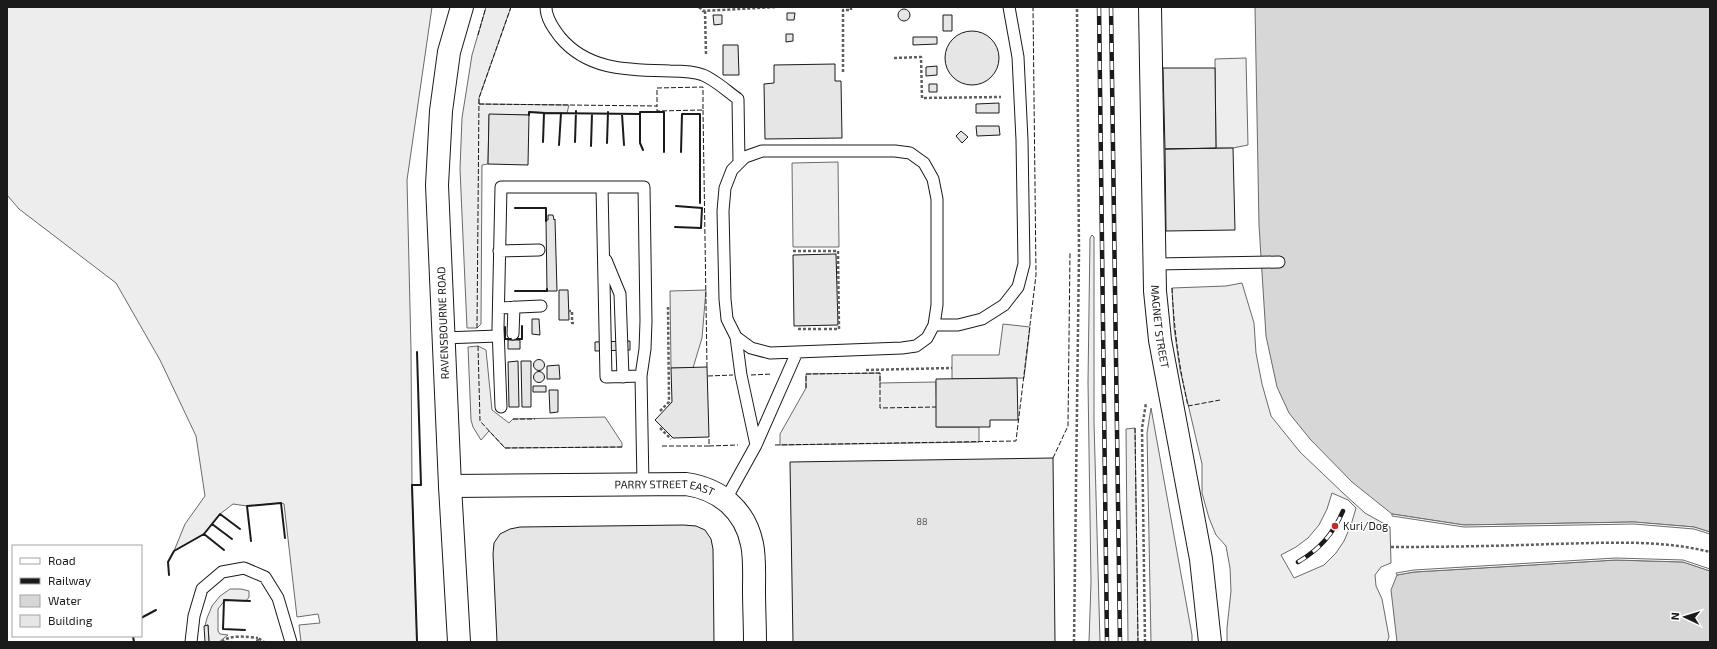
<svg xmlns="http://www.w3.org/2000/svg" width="1717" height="649" font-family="'Exo 2',sans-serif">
  <rect width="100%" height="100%" fill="#fff"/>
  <path fill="#ededed" stroke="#6a6a6a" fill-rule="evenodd" d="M7,7H432L407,180L411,350L412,485L417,642H301L299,625L320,623L318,614L297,617L284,504L281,503L247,506L233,504L220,514L204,534L174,551L185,524L205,496L196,436L160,360L116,283L19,209L7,195Z
    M486,7H511L479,98V104L569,105L567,113L529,112V115H489L488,164L482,165L481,324L477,328H467L460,169L462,118L472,55Z
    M1246,58L1248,145L1233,148H1216L1215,59Z
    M838,162L839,247H793L792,163Z
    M1092,235L1094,237V422L1100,642H1089L1091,582L1088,382L1090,238Z
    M1242,283L1254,323L1256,353L1262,384L1271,416L1300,452L1343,493L1365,513L1390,527L1391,563L1381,567L1375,575L1376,586L1382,599L1389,637L1387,642H1227V628L1231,591L1230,568L1226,546L1216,535L1209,518L1202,493V464L1180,370L1174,328L1172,288L1226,286ZM1332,493L1348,500L1356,508L1351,525L1344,541L1336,553L1324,565L1294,578L1281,555L1296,547L1308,538L1319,525L1327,509Z
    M706,290L702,338L693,368H671L670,291Z
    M1003,324L1030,327L1024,378L952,379V355H999Z
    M478,346L486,350L492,410L509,423L513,419L605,417L622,443V447L505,448L489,431L481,440L473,427L471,420L468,347Z
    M880,373V383L936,382L937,427H979V442L780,445V434L806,388V374Z
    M1151,408L1192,635V642H1151L1147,433Z
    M1135,428L1138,642H1128L1126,429Z
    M230,589H241L249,591V597L246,601L225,600L218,609V631L220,634L228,635L219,642H209L208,625L205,626L207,618L212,606L220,596Z"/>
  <path fill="#d7d7d7" stroke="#6a6a6a" d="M1255,7H1710V532L1694,527L1634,522L1464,525L1392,514L1352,482L1310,439L1289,413L1277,387L1266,336L1259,225Z
    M1616,560L1683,562L1710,571V642H1397L1391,590L1397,575L1414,572Z"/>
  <path fill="#fff" stroke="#6a6a6a" d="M1392,514L1464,525L1634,522L1694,527L1710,532V534L1694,529L1634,524L1464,527L1392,516Z
    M1616,558L1683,560L1710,569V571L1683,562L1616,560L1414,572L1397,575L1396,573L1414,570Z"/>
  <path fill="#e6e6e6" stroke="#1a1a1a" d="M898 15a6 6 0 1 1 12 0a6 6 0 1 1-12 0Z
    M787,13H795L794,20H787Z
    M713,15H722V24L714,25Z
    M943,15H952V31H943Z
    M945 58a27 27 0 1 1 54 0a27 27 0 1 1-54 0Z
    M786,34H793V41L786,42Z
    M913,37H937V44L913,45Z
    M723,45H738L739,75H723Z
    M835,64V81H841L842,138L765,139L764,84L774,83V65Z
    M937,66V75L926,76V67Z
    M1163,68H1215L1216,148L1165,149Z
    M929,84H937V92H929Z
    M999,103V113H976V104Z
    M489,114L529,115L528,165L488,164Z
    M976,126H999L1000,135L977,136Z
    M961,131L968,137L962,143L956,136Z
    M1233,148L1235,230L1166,231L1165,149Z
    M548,215H553L554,220L555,219L557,291H547L546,220H548Z
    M836,254L838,325L794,326L793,255Z
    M559,290H568L569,320H559Z
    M532,319H539L540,335L532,334Z
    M508,340H520V349H508Z
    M630,341V350L595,351V342Z
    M533.5 365a5.5 5.5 0 1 1 11 0a5.5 5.5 0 1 1-11 0Z
    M518,361L519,407H509L508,362Z
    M521,361H531V407H522Z
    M559,365L560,379H547V366Z
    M707,367L709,437L673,438L655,420L672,402L671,368Z
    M533.5 377a5.5 5.5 0 1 1 11 0a5.5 5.5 0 1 1-11 0Z
    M1017,378L1018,420H990V427H936V379Z
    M533,386H546V392H533Z
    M549,390H558V412L550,413Z
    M1053,458L1055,642H793L790,462Z
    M683,525L696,526L705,530L711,539L713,549L714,642H497L493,554L494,543L500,534L510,529L520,527Z
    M208,625L209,642H205L204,626Z"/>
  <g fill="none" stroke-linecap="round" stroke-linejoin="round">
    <g stroke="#1a1a1a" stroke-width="13">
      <path id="service" d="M546,7C546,18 553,28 560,37C588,71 630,70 670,71C680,71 693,71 703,75C714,79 728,92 738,99L739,163
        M762,151H895L910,153L924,163L933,179L937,199V305L934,325L927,338L916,346L902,348L770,353L751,348L736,337L727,319L725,299L723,211L725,188L732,170L745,157Z
        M602,187L606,377L641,376
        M499,251L539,250
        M606,260L620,294L623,377
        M1155,264L1279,262
        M499,308L541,306
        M934,325H958L982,319L1004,305L1018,287L1024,264L1022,140L1018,57L1009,7
        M513,334L514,307
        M443,338L498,336
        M501,407L498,328L501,187H644L646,321L645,349L641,376L643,484
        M756,445L797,352
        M726,499L756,445L741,375L736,337
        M191,642L194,616L202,589L222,572L244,568L265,577L278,598L291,642"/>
    </g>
    <g stroke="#1a1a1a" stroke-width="24">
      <g id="minor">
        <path id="s1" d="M1150,7L1155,291L1160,340L1201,559L1210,642"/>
        <path id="s2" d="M450,486L686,484C720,489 745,510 752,544C755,558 754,575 754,590C754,607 755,625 755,642"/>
      </g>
    </g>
    <g stroke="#1a1a1a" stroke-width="24">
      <path id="trunk" d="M459,642L450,486L437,185L441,111L449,52L462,7"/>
    </g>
    <path stroke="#5f5f5f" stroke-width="2.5" stroke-dasharray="3 2" stroke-linecap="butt" d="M699,7L703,11L776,7
      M705,11L706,56
      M894,58L921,57L922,98L1001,97
      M843,72V10H851V7
      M793,251H838L839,329H822
      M568,311H572V323H574
      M798,329H822
      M866,370L952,368
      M660,411L669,402L668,307
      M660,428L671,439
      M1391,547C1445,547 1498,546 1552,544C1604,543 1659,539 1710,552
      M222,642C230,634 247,637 258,638
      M257,642L258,638L264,642
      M1074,642L1079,252L1077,7
      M1145,642L1142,428L1146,403"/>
    <use href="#service" stroke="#fff" stroke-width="11"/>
    <use href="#minor" stroke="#fff" stroke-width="22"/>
    <use href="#trunk" stroke="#fff" stroke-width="22"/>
    <g stroke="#1a1a1a" stroke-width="4.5">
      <path id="rail" d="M1099,7L1107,642
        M1111,7L1120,642
        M1298,562C1320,549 1333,534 1343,511"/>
    </g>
    <use href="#rail" stroke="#fff" stroke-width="3" stroke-dasharray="9" stroke-linecap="butt"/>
    <path stroke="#1a1a1a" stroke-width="1" stroke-dasharray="5 2" stroke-linecap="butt" d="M478,35L486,7
      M479,104L657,106V88L703,87V110L657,111V106
      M703,110L707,367
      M1172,288C1174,330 1179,366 1188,406L1220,400
      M477,328L479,98L511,7
      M478,346L480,421L505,448L622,447
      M751,375L772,374
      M708,376L733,375
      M806,388V374L880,373V408L936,407
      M513,419H535
      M1135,428L1138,642
      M775,445L1016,441L1036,275L1033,7
      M662,446H709V437
      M709,446L738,445
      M1053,458L1068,426L1070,252"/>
    <path stroke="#1a1a1a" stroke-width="2" d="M544,113L640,114V112H664V152
      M622,114L624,145
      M640,114V143L643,150
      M529,115V112L544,113L543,142
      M575,142L576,111
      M607,143L608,112
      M559,145L561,113
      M591,146L592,114
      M681,152L682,114H700V203
      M515,208H546V221
      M675,227L701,228L702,208L676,206
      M515,291H547V289
      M505,327V339H511
      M517,339H522V326
      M417,352L421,485H412L417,642
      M212,524L204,534L224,550
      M232,539L212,524L220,514L240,529
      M251,541L247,506L281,503L285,538
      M169,575L168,562L174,551L204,534
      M141,618L156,610
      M245,630L223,629L224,600L250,601
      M133,636L134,642"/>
  </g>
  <circle fill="#c62828" stroke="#fff" stroke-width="1.5" cx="1335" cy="526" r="4"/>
  <g text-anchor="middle" stroke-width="3" stroke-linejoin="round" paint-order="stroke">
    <g font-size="9" fill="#4d4d4d">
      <text x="922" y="525">88</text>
    </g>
    <g font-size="11" fill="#1a1a1a" stroke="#fff">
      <text transform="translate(443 323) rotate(-92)" y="4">RAVENSBOURNE ROAD</text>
      <text dy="4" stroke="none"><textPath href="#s1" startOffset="320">MAGNET STREET</textPath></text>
      <text dy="4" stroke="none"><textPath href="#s2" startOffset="215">PARRY STREET EAST</textPath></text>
    </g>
    <g font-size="11" fill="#1a1a1a" stroke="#fff" text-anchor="start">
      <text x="1343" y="530">Kuri/Dog</text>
    </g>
  </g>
  <rect width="1717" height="649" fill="none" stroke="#1a1a1a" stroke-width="16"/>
  <rect x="12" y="545" width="130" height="92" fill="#ffffff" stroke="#a3a3a3"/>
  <rect x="20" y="558" width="20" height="6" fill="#ffffff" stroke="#a3a3a3"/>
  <text x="48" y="565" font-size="12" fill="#1a1a1a">Road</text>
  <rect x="20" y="578" width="20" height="6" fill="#1a1a1a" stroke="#a3a3a3"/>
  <text x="48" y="585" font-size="12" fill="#1a1a1a">Railway</text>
  <rect x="20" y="595" width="20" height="12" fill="#d7d7d7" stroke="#a3a3a3"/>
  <text x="48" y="605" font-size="12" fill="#1a1a1a">Water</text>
  <rect x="20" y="615" width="20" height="12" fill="#e6e6e6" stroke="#a3a3a3"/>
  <text x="48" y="625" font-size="12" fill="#1a1a1a">Building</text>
  <g transform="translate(1685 617) rotate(274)" stroke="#ffffff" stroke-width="3" paint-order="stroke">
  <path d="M0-3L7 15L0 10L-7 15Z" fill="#1a1a1a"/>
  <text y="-6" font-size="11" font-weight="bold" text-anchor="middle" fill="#1a1a1a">N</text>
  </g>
</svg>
